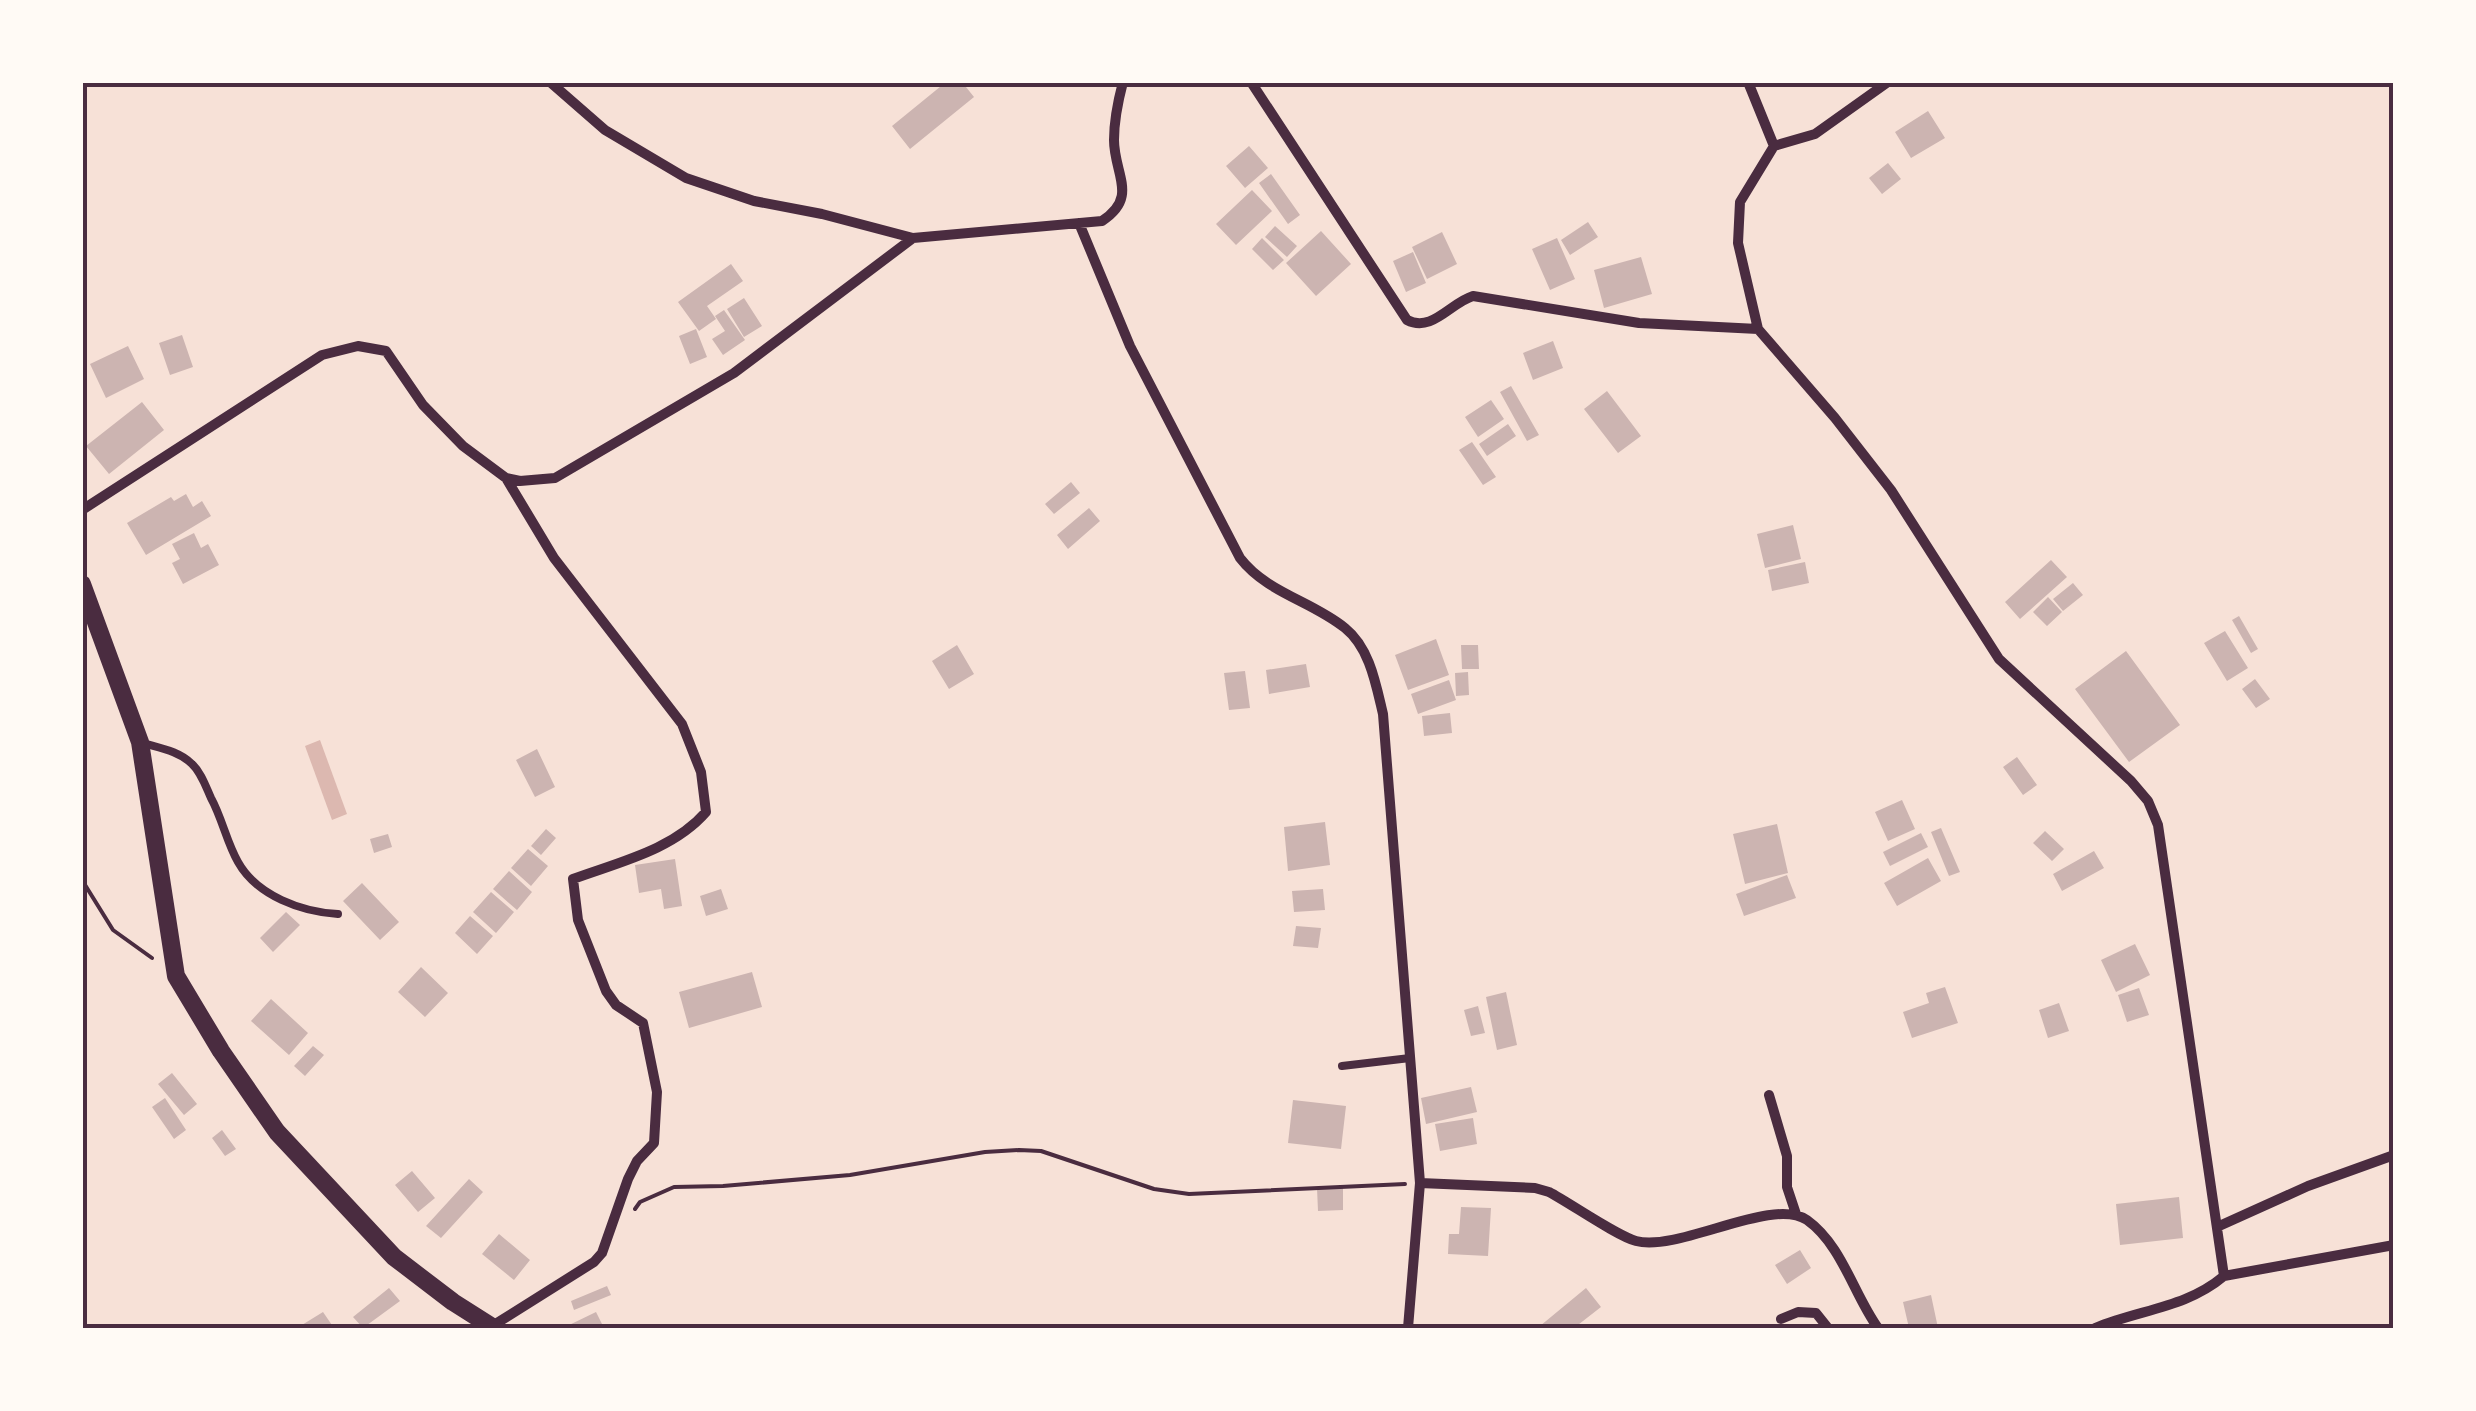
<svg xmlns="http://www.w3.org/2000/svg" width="2476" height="1411" font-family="Literata,serif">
  <rect width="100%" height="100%" fill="#f7e1d7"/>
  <path fill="#dcb8b0" d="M320,740L347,814L332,820L305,746Z"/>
  <path fill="#ccb4b1" d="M946,82H962L974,97L910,149L892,126Z
    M1928,111L1945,138L1911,158L1895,132Z
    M1249,146L1268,168L1245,188L1226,166Z
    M1888,163L1901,179L1882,194L1869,178Z
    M1271,174L1300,215L1288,224L1259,183Z
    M1252,190L1272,211L1236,245L1216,224Z
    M1588,222L1598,237L1570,255L1561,240Z
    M1275,226L1297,246L1287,257L1265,237Z
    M1321,231L1351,264L1316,296L1286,263Z
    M1442,232L1457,264L1427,279L1412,247Z
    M1262,238L1284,260L1273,270L1252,249Z
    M1557,238L1575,279L1550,290L1532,249Z
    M1413,252L1426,283L1406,292L1393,261Z
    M1641,257L1652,294L1604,308L1594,270Z
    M731,264L743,281L707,306L716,319L699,331L678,302Z
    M744,298L762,326L744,337L727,309Z
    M724,310L745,340L723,355L712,339L725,331L715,316Z
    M696,329L707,357L690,364L679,336Z
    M182,335L193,367L170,375L159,343Z
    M1553,341L1563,368L1533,380L1523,353Z
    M128,346L144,379L106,398L90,364Z
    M1511,386L1539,435L1527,441L1500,392Z
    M1607,391L1641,436L1618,453L1584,409Z
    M1491,400L1504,419L1478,437L1465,417Z
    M142,402L164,430L109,474L86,446Z
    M1508,424L1516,436L1487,456L1479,444Z
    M1472,442L1496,477L1483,485L1459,450Z
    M1071,482L1080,493L1054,514L1045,504Z
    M186,494L193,507L202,501L211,516L146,555L127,523L171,497L174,501Z
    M1089,508L1100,521L1068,549L1057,535Z
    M1793,525L1801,559L1765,568L1757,534Z
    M194,533L201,548L208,544L219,565L183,584L172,563L180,559L172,544Z
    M2051,560L2067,577L2020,619L2005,602Z
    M1805,562L1809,583L1772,591L1768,570Z
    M2073,583L2083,595L2063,611L2053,599Z
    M2048,597L2062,612L2047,626L2033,612Z
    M2239,616L2258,649L2251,653L2232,620Z
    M2225,631L2248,668L2227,681L2204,643Z
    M1436,639L1449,675L1408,690L1395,655Z
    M957,645L974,674L949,689L932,661Z
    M1461,645H1478L1479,669H1462Z
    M2126,651L2180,725L2129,762L2075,689Z
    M1306,664L1310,687L1269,694L1266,670Z
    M1245,671L1250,708L1229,710L1224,673Z
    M1468,672L1469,695L1456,696L1455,673Z
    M2255,679L2270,699L2256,708L2242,689Z
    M1449,680L1456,700L1418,714L1411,694Z
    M1450,713L1452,733L1424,736L1422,716Z
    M537,749L555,787L535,797L516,760Z
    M2017,757L2037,785L2023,795L2003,767Z
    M1902,800L1915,829L1888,841L1875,812Z
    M1325,822L1330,865L1288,871L1284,827Z
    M1777,824L1788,873L1745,884L1733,834Z
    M1941,828L1960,872L1949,876L1931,832Z
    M546,829L556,838L541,855L531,846Z
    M2045,831L2064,849L2052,861L2033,843Z
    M1921,833L1928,847L1890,866L1883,852Z
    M388,834L392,847L374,853L370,839Z
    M528,849L548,866L531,886L511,868Z
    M2094,851L2104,868L2062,891L2053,874Z
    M1928,858L1941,881L1897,906L1884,883Z
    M675,859L682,906L664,909L661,889L639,893L635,865Z
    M509,871L532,892L517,910L493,889Z
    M1787,875L1796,898L1744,916L1736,894Z
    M362,883L399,922L380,940L343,901Z
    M721,889L728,909L706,916L700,896Z
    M1323,889L1325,910L1294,912L1292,891Z
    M491,892L514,912L496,933L473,912Z
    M286,912L300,925L273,952L260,938Z
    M470,916L493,936L477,954L455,933Z
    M1296,926L1321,928L1318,948L1293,946Z
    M2135,944L2150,975L2116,992L2101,960Z
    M421,967L448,993L425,1017L398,992Z
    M752,972L762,1007L689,1028L679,992Z
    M1945,987L1958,1023L1912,1038L1903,1012L1929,1003L1926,993Z
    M2139,988L2149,1015L2127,1022L2118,995Z
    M1506,992L1517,1045L1497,1050L1486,997Z
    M271,999L308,1033L289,1055L251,1021Z
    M2059,1003L2069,1031L2048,1038L2039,1010Z
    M1478,1006L1485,1033L1471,1036L1464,1010Z
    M313,1046L324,1055L305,1076L294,1066Z
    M172,1073L197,1104L184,1115L158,1084Z
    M1471,1087L1477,1112L1426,1124L1421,1098Z
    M165,1098L186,1130L174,1139L152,1107Z
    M1293,1100L1346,1106L1341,1149L1288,1143Z
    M1473,1118L1477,1144L1440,1151L1435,1124Z
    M222,1130L236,1149L225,1156L212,1138Z
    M412,1171L435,1198L418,1212L395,1185Z
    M469,1179L483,1192L441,1238L426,1226Z
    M1317,1188H1343V1210L1318,1211Z
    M2179,1197L2183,1238L2120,1245L2116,1204Z
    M1461,1207L1491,1208L1488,1256L1448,1254L1449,1234H1459Z
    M499,1234L530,1260L514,1280L482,1254Z
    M1800,1250L1811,1268L1787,1284L1775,1265Z
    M607,1286L611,1295L574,1310L571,1301Z
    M389,1288L400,1301L363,1328L353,1317Z
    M1586,1288L1601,1307L1574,1328H1542L1540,1326Z
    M1931,1295L1938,1328H1909L1903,1302Z
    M323,1312L334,1328H297Z
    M596,1312L604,1328H563Z"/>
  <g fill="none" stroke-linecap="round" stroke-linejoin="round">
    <path stroke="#4a2c40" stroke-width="4" d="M82,880L113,930L152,958
      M635,1209L640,1202L674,1187L723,1186L850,1175L985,1152L1019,1150L1041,1151L1154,1189L1189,1194L1405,1184"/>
    <path stroke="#4a2c40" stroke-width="8" d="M143,743C160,748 179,751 192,764C201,772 206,787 211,798C222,818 227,843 238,862C257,896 302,912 338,914
      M1342,1066L1410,1058"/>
    <path stroke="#4a2c40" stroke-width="10" d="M550,82L605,130L686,178L754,201L822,214L913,238L1102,221C1139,197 1114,174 1114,140C1114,121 1118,101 1123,82
      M1251,82L1407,320C1432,333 1450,303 1473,296L1639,323L1758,329
      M1748,82L1774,146
      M1888,82L1815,134L1774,146L1740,202L1738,243L1758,329L1835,418L1891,490L1999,659L2131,781L2148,801L2158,825L2224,1276C2186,1308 2141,1309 2095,1328
      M1079,223L1130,346L1240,558C1267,593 1312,601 1345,628C1370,648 1376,685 1383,714L1420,1183L1408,1328
      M82,510L322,355L358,346L386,351L423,405L463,446L506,478L520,481L555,478L734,373L913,238
      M1769,1095L1787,1156V1187L1796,1214
      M1420,1183L1535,1188L1549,1192C1570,1203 1617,1236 1636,1241C1680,1252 1772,1196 1807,1220C1842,1245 1854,1295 1878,1328
      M2217,1227L2308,1186L2394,1155
      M2224,1276L2394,1245
      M1781,1319L1798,1312L1816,1313L1828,1328
      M489,1328L594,1262L602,1253L628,1179L637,1161L654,1143L657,1092L643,1023L616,1005L606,991L578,920L573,879C619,862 673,850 706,812L701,772L682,724L554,558L506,478"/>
    <path stroke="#4a2c40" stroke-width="18" d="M82,584L140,742L176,976L221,1051L277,1132L394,1257L453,1302L494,1328"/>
  </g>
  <rect width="2476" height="1411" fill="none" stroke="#fffaf5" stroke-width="170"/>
  <rect x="85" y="85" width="2306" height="1241" fill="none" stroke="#4a2c40" stroke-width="4"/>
</svg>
